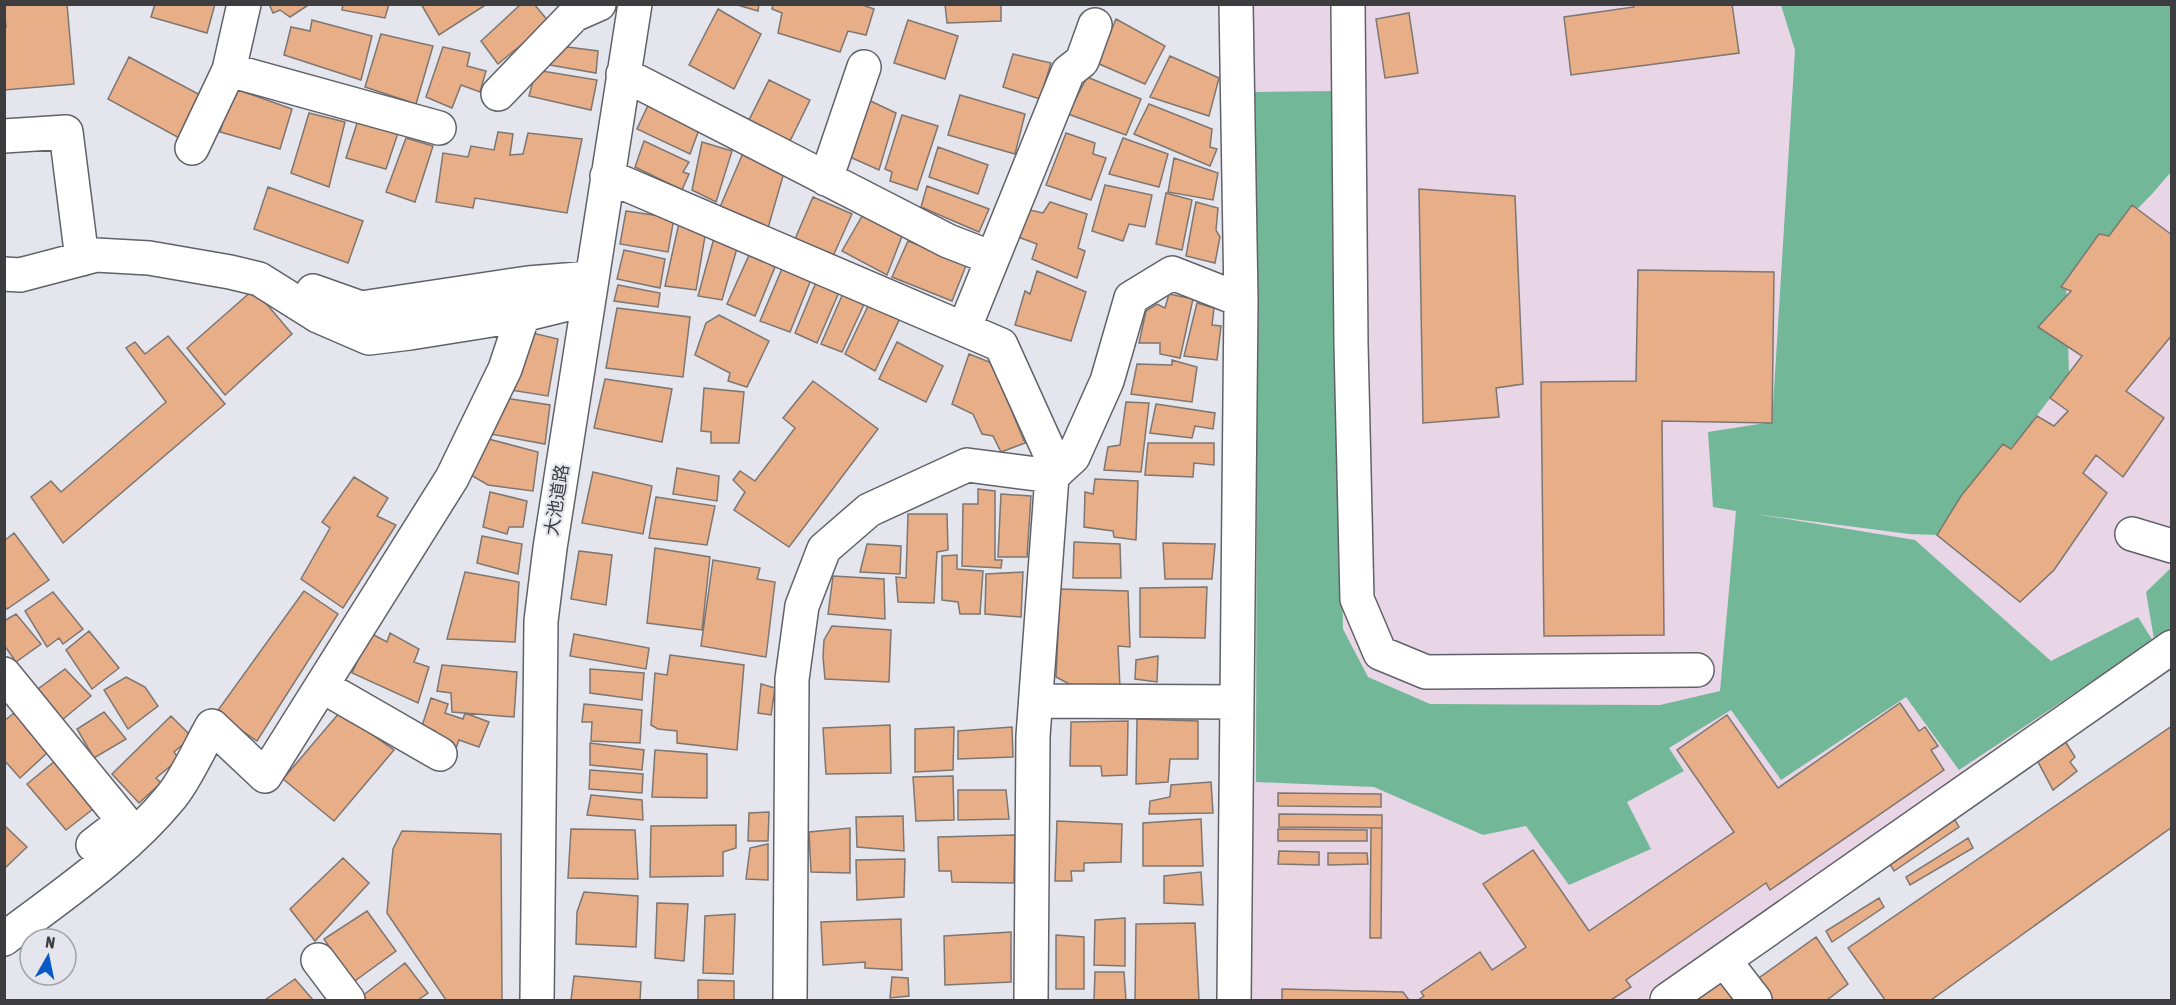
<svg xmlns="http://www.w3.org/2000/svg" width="2176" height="1005" font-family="'Asap Condensed','Noto Sans JP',sans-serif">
  <rect width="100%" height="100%" fill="#e5e5ee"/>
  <path fill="#e8d5e6" d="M1250,5H2171V667L2154,645L1643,1000H1251Z"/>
  <path fill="#72b898" d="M1781,5H2171V172L2152,194L2066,281L2069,373L2026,430L1937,535L1909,534L1756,514L1915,540L2051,661L2138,617L2153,641L1959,770L1906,697L1781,780L1731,710L1669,748L1684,771L1627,802L1651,849L1569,885L1526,826L1483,835L1374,787L1256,782L1257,336L1255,92L1334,91L1343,629L1368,677L1430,704L1660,705L1720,691L1736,511L1713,507L1708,432L1772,422L1795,50Z
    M2171,568V667L2155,645L2146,592Z"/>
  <path fill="#e8ae87" stroke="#7d7671" stroke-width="1.5" d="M4,4H67L74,84L4,90V27H6Z
    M155,4H215L207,33L151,17Z
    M269,4H310L290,17L280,10L273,13Z
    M343,4H389L385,18L342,10Z
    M421,4H487L439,35Z
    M521,4H534L549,22L498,64L481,41Z
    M734,4H759L758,11Z
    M773,4H860L874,9L866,35L848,31L840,52L778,33L782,13L772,9Z
    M945,4H1001V21L947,23Z
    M1633,4H1732L1739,53L1571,75L1564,17L1634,7Z
    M718,9L761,34L734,89L689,65Z
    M1409,13L1418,73L1385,78L1376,19Z
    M1116,19L1165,46L1145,84L1097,63Z
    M312,20L372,36L361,80L284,55L291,27L310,31Z
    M908,20L958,36L945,79L894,63Z
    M381,34L433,46L416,104L365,87Z
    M560,46L598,51L596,73L544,64Z
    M443,47L470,53L467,66L486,71L480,92L461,85L452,108L426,97Z
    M1013,54L1051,63L1040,99L1003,87Z
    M1170,56L1219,78L1209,116L1150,97Z
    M129,57L204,97L181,139L108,99Z
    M536,70L597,80L591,110L529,96Z
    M1087,77L1141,99L1126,135L1068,114Z
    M769,80L810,100L790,141L749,120Z
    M233,88L292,109L280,149L220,132Z
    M960,95L1025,114L1015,154L948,135Z
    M862,97L896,113L879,170L841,153Z
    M650,101L700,127L690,154L637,129Z
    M1149,104L1212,129L1210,147L1217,149L1210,166L1134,134Z
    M309,113L345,122L329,187L291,173Z
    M902,115L938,126L917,190L890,181L892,172L885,169Z
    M359,117L398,133L386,169L346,158Z
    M498,132L513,134L510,155L523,154L528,133L582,139L567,213L475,198L473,208L436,202L443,153L468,157L471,146L494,150Z
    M1066,133L1095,143L1093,154L1106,158L1091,200L1046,185Z
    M406,138L433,146L415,202L386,192Z
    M1123,138L1168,154L1159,187L1109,174Z
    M644,141L689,162L683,172L689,174L682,190L635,167Z
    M702,142L732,151L716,202L692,190Z
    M938,147L988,165L978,194L929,177Z
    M744,151L785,169L768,228L720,207Z
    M1174,158L1218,173L1213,200L1168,192Z
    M1105,185L1152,195L1145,227L1129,224L1123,241L1092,231Z
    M927,186L989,209L979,232L921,207Z
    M268,187L363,221L348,263L254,229Z
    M1419,189L1515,196L1523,384L1496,388L1499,417L1423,423Z
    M1166,193L1192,200L1182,250L1156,244Z
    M813,197L852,214L833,256L795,239Z
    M1050,202L1087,214L1078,248L1085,251L1077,278L1032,259L1037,244L1018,237L1030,210L1043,213Z
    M1196,202L1218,208L1216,230L1220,237L1215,263L1186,256Z
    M2132,205L2172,235V335L2126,391L2164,418L2123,477L2096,455L2083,473L2107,493L2054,570L2020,602L1937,535L1961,496L2003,444L2011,449L2037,416L2054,426L2068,411L2050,398L2082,356L2038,327L2071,291L2061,287L2099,234L2109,236Z
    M626,211L674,218L668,252L620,244Z
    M865,211L904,231L887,275L842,251Z
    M679,223L706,230L696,290L665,286Z
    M714,238L738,245L722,300L698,296Z
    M908,241L967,263L952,301L892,277Z
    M624,250L665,259L660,288L617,279Z
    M750,253L775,267L755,316L727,304Z
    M784,264L812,277L790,332L760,321Z
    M1638,270L1774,272L1772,423L1662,421L1664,635L1544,636L1541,382L1636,381Z
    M1037,271L1086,292L1071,341L1015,325L1025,291L1030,294Z
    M817,280L840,290L817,343L795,333Z
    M618,285L660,293L658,307L614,301Z
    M254,289L292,334L225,395L187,348Z
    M844,291L866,300L842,352L821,344Z
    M1169,294L1193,299L1180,358L1160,354V343H1139L1146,311L1157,304L1165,308Z
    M870,302L901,316L875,371L845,354Z
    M1197,303L1214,308L1212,325L1221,326L1217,360L1184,356Z
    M617,308L690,317L683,377L606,368Z
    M719,315L769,341L747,387L728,381L730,373L695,355L706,323Z
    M524,331L558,339L548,396L510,390Z
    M168,336L225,404L63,543L31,497L51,481L61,492L166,402L126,348L135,342L145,354Z
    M897,342L943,366L926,402L879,379Z
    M969,354L992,363L1025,443L1001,452L993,436L982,434L973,414L952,404Z
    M1172,360L1197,367L1192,402L1131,394L1137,364L1172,365Z
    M605,379L672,389L662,442L594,428Z
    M813,381L878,429L789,547L734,510L745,492L733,480L740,471L755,481L795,428L783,418Z
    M704,388L744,392L739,443H711V432L701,431Z
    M498,397L550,405L545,444L485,433Z
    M1126,402L1149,403L1141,472L1104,470L1108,447L1120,445Z
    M1156,404L1215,413L1213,429L1195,426L1192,438L1150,433Z
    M481,437L538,452L533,491L488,485L464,471Z
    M1148,443H1214V465L1194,463L1193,477L1145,475Z
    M677,468L719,476L717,501L673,494Z
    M593,472L652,486L643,534L582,523Z
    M354,477L388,498L377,516L396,525L343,608L301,579L330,528L322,522Z
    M1095,479L1138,481L1136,540L1114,537L1113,531L1084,527L1085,492L1093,494Z
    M978,489L995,491V560H1002L1001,568L962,566L963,504H978Z
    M490,492L527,501L523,527H509L507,534L483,527Z
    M1001,494L1031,496L1027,557H998Z
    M656,497L715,506L707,545L649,538Z
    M908,514H947L948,550L937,552L934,603L898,602L896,577L906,578Z
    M14,533L49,580L7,609L4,605V541Z
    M482,536L522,544L518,574L477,563Z
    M1074,542L1120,544L1121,578H1073Z
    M1163,543L1215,544L1212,579H1165Z
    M867,544L901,546L900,574L860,572Z
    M655,548L710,557L702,630L647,623Z
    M579,551L612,555L606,605L571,599Z
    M957,555V569L983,571L980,614H960L958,602L942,600V556Z
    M713,560L760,568L757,579L775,582L766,657L701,646Z
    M465,572L519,582L515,642L447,639Z
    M1023,572L1021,617L985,614L986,574Z
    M833,576L884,579L885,619L828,614Z
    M1207,587L1205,638L1140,637V588Z
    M1060,589L1128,591L1130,647L1118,646L1120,687L1073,686L1056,677Z
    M304,591L338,614L257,741L216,713Z
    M53,592L83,629L63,644L59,638L47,647L25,611Z
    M16,614L41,644L16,662L4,645V621Z
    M832,626L891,630L889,682L825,679L823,657L824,640Z
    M89,631L119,668L92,689L66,650Z
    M370,633L387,642L390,633L419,649L414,662L429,667L418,703L352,673Z
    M574,634L649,648L646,669L570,656Z
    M670,655L744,665L737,750L677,743V731L658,729L651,725L655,673L667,675Z
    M1158,656L1157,682L1135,679L1136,660Z
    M442,665L517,672L514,717L452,712L451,693L437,691Z
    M65,669L91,696L62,720L38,689Z
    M590,669L644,673L642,700L590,693Z
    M126,677L145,687L158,706L128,729L104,690Z
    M761,684L775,688L771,715L758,713Z
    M431,698L448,704L445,713L463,719L465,713L489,722L479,747L459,740L456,748L432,739L435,731L422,726Z
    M1900,703L1919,731L1925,727L1938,746L1931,750L1944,770L1770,890L1766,883L1626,980L1631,987L1611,1000H1418L1424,996L1421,992L1480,952L1492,970L1526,947L1483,884L1533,850L1589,931L1734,832L1677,750L1727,715L1778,788Z
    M584,704L642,710L640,743L591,741L592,722H582Z
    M104,712L126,739L94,758L77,729Z
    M340,712L394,750L334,821L283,779Z
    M14,713L47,753L20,778L4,760V721Z
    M171,716L192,737L174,752L179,759L156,778L161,783L139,803L112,774Z
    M1137,719L1198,721V759H1170L1168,782L1136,784Z
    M1128,721L1127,775L1102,776L1101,766H1070L1071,722Z
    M890,725L891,773L826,774L823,728Z
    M2172,726V827L1931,1000H1885L1848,948Z
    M954,727L953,770L915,772V729Z
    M1012,727L1013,757L958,759V731Z
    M2065,741L2075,757L2070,762L2077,771L2053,790L2037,760Z
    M590,743L644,750L642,770L590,765Z
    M655,750L707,754V798L652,797Z
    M55,761L97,806L66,830L27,784Z
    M590,770L643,774L642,793L589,789Z
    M953,776L954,820L916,821L913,777Z
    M1211,782L1213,813L1149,814L1150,801L1170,797L1171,785Z
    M958,790H1006L1009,819L958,820Z
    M1278,793L1381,794V807L1278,806Z
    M591,795L642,800L643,820L587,815Z
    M769,812L768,841H748L749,813Z
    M1279,814L1382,815V828L1279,827Z
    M903,816L904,851L857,847L856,817Z
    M1954,818L1959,827L1894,871L1888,861Z
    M1201,819L1203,866H1143V823Z
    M1057,821L1122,824L1121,862L1084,863V871H1071L1072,881H1055Z
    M4,825L27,847L4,869Z
    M736,825V848L723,852V876L650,877L651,826Z
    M850,828V873L811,872L809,832Z
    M1371,828H1382L1381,938H1370Z
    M571,829L635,830L638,879L568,878Z
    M1278,829L1367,830V841H1278Z
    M402,831L501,834L502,1000H446L387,913L393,849Z
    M1015,835L1014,883L952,882L951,871H939L938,837Z
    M1968,838L1973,848L1910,885L1906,877Z
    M768,844V880L746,879L750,848Z
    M1279,851L1319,852V865L1278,864Z
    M1328,853H1367L1368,864L1328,865Z
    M343,858L369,883L315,941L290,909Z
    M905,859L904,897L857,900L856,860Z
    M1201,872L1203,905L1164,903V876Z
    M584,892L638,896L636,947L576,944L577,912Z
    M1879,898L1884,907L1832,942L1826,931Z
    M657,903L688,904L684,961L655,958Z
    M367,911L396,951L352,983L324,939Z
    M735,914L733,974L703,973L705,916Z
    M1125,918V966L1094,965L1095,920Z
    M901,919L902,970L865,968V962L823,965L821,922Z
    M1195,923L1199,1000H1135L1136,924Z
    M1011,932V982L945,985L944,936Z
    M1056,935L1084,937V989H1056Z
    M1816,937L1848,984L1827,1000H1773L1756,980Z
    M405,963L428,993L418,1000H357Z
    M1095,972H1124L1126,1000H1094Z
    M574,976L641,982L640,1000H571Z
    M892,977L908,978L909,996L890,998Z
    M1717,977L1734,1000H1684Z
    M295,979L313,1000H265Z
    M698,980L734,981V1000H698Z
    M1282,989L1403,992L1409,1000H1282Z"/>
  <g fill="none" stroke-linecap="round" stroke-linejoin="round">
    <g stroke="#616169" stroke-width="36">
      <path id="minor" d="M244,4L229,70L439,128
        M1348,4L1351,344L1357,599L1380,653L1426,672L1697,670
        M623,74L948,241L992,258
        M498,94L574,15L599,4
        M4,136L66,132L82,259
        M192,148L229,70
        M607,176L1001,345L1058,471
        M826,179L864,67
        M4,274L20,275L96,255L149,258L230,272L259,279L318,316L369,338L410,333L523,315L588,299
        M313,291L361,308L528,283L591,278
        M964,329L1068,72L1082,61L1095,25
        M2132,534L2172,546
        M4,674L124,821L93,845
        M322,686L440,754
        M1036,701L1237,702
        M4,939C62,895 125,853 171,797C186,779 200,747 212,726L265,776L452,478L505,369L523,315
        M318,960L348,1000
        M1724,960L1755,1000
        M537,1000L541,621L550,548L635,4
        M790,1000L792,679L802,606L824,549L869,510L967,465L1052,476
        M1031,1000L1033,736L1052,476L1073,457L1107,381L1131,298L1172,273L1241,300
        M1234,1000L1241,300L1236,4
        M1667,1000L2172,647"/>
    </g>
    <use href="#minor" stroke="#fff" stroke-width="33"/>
  </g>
  <g text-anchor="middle" stroke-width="4.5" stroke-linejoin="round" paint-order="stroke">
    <g font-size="18" fill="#3d3d40" stroke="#e5e5ee">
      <text transform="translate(557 500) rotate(-81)" y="6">大池道路</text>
    </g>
  </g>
  <rect width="2176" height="1005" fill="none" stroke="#3d3d40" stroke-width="12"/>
  <g transform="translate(48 957) rotate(9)"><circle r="28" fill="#e5e5ee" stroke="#a2a2a8" stroke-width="1.5"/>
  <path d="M0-4.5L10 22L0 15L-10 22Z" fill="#0859c3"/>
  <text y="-9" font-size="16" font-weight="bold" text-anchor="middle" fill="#3d3d40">N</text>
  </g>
</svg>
